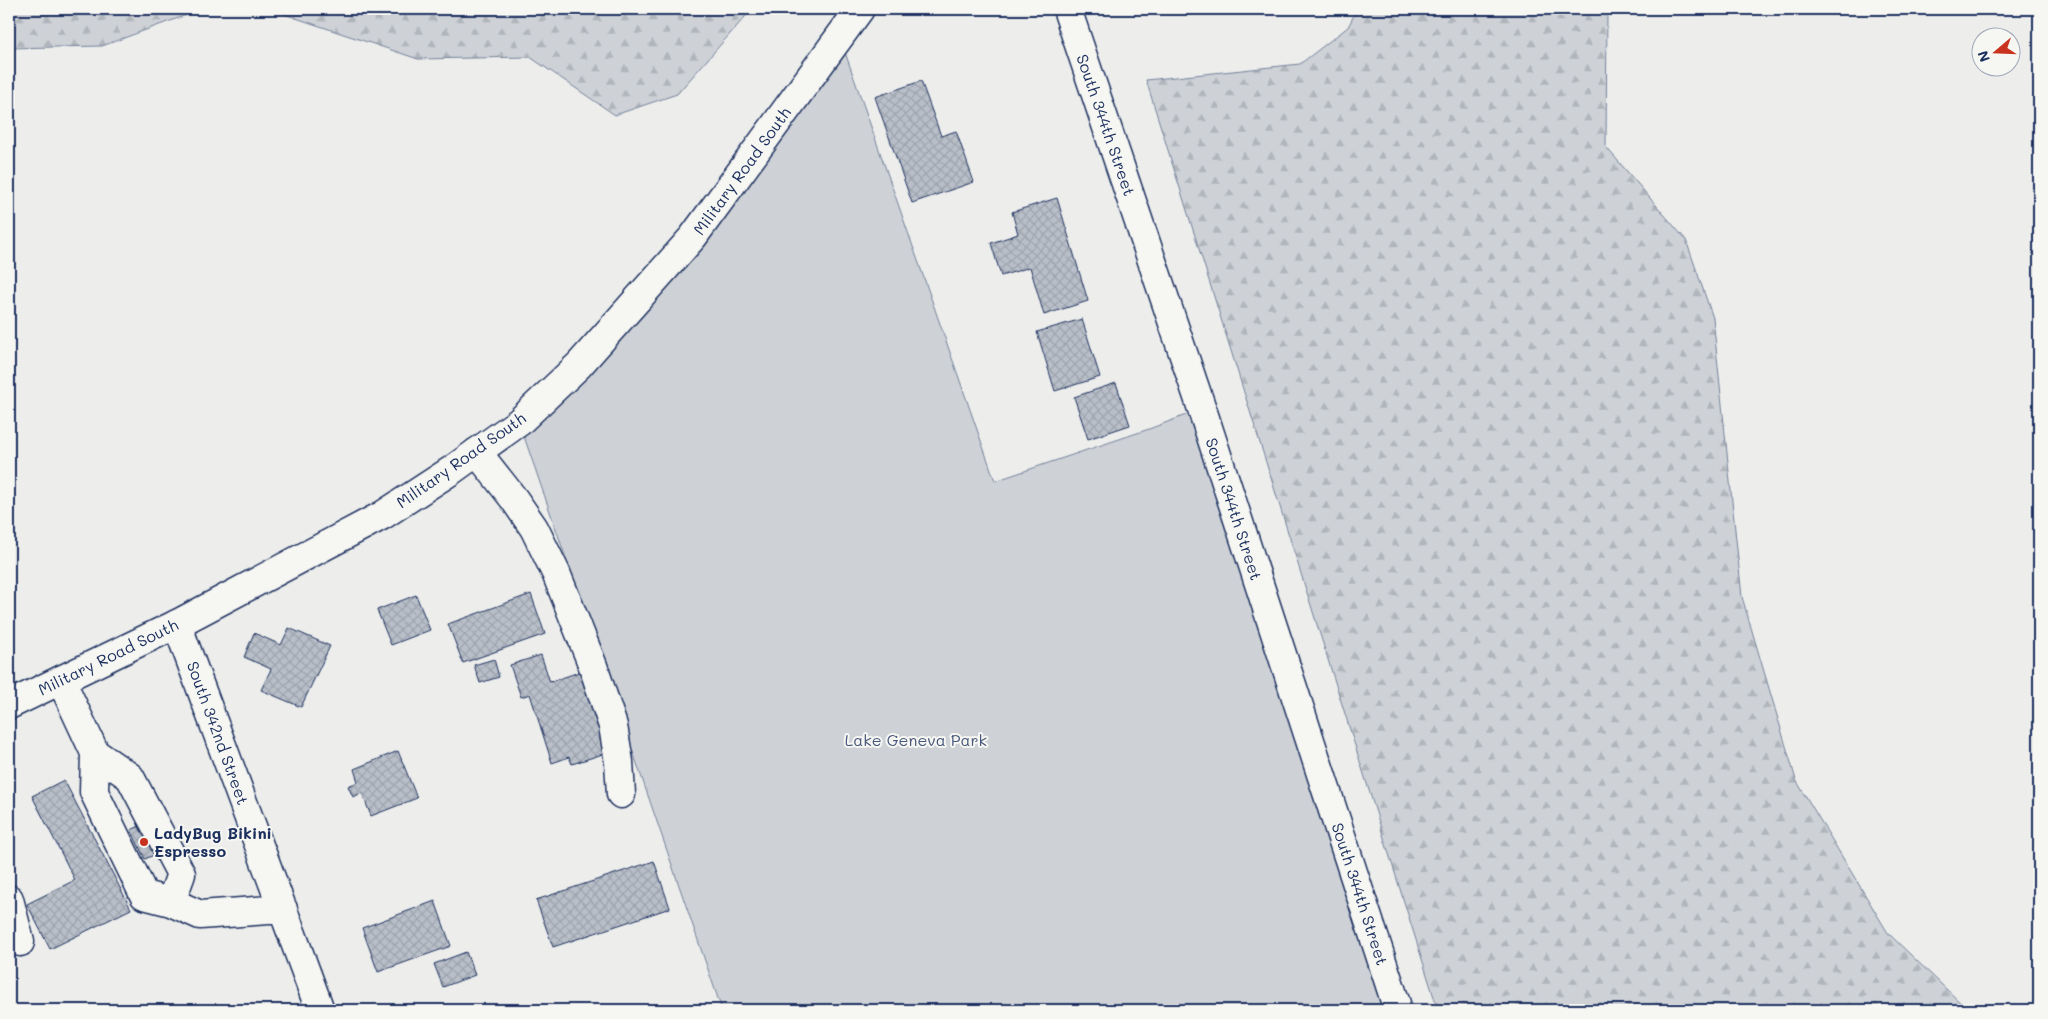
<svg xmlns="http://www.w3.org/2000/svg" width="2048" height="1019" font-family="Mali,sans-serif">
  <defs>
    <pattern id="forest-firs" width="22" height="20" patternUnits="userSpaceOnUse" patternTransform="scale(1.25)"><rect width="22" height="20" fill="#ced2d7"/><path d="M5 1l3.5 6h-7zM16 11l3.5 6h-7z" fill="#b0b5bb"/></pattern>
    <pattern id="building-cross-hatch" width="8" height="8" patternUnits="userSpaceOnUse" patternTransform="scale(1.25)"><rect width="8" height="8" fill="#b9bfc8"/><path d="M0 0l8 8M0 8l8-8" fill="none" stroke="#9ea4ae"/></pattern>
  </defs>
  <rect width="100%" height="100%" fill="#edeeec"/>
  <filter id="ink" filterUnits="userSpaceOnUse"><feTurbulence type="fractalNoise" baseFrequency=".02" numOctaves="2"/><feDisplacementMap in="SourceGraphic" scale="10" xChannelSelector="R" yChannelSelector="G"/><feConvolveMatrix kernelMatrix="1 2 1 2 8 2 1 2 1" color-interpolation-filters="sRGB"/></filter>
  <g filter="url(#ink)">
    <path fill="url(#forest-firs)" stroke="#74809a" d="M9,9H203L102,46L9,48Z
      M269,9H752L677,94L615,115L530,57L418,59Z
      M1357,9H1607L1606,147L1686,240L1713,318L1742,597L1796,780L1888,933L1968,1010H1438L1146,80L1300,64L1348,27Z"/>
    <path fill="#ced2d7" stroke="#74809a" d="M840,38L995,481L1149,429L1202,409L1398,1010H722L519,422L579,365Z"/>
    <path fill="url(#building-cross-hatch)" stroke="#1b2f5e" d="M921,81L941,136L956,131L974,182L912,203L875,97Z
      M1057,198L1088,301L1044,315L1030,267L1001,276L991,243L1018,234L1012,212Z
      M1082,319L1100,377L1055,391L1037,332Z
      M1116,383L1130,425L1088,439L1074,397Z
      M531,594L545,634L463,663L448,624Z
      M416,595L430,630L391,645L377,610Z
      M289,628L330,646L301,707L261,690L271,669L244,657L254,633L281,645Z
      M541,655L550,682L582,671L609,752L572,764L569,757L552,763L530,694L521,697L510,665Z
      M494,659L499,677L480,683L474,665Z
      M398,751L417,798L371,816L362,793L353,797L348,786L358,782L354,769Z
      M64,780L131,909L50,949L27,904L75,880L32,796Z
      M142,825L156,854L145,859L131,830Z
      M654,861L670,908L553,947L536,900Z
      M435,901L451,946L378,972L362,928Z
      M466,952L475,975L443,987L434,964Z"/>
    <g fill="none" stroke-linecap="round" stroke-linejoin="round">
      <g stroke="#1b2f5e" stroke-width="31">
        <path id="minor" d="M1067,9L1202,409L1398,1010
          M477,452L514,499L534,528L556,573L593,666L613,726L619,762L621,794
          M177,624L320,1010
          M61,680L95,753L94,792L144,895L171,902L181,874L130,777L95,753
          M9,899L20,942
          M171,902L200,915L283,909"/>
      </g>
      <g stroke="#1b2f5e" stroke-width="31">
        <path id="major" d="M9,705L177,624L383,515L452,470L519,422L579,365L693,237L860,9"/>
      </g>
      <use href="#minor" stroke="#f6f6f2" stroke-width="28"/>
      <use href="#major" stroke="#f6f6f2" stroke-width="28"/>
    </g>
  </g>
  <circle fill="#c8321e" stroke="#f6f6f2" stroke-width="2" cx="144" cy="842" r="5"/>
  <g text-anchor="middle" stroke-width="4" stroke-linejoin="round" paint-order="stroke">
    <g font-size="16" fill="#1b2f5e" stroke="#f6f6f2">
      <text transform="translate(1106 125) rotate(71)" y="6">South 344th Street</text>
      <text transform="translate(742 171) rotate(-54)" y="6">Military Road South</text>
      <text transform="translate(461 460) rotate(-35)" y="6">Military Road South</text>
      <text transform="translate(1234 509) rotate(72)" y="6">South 344th Street</text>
      <text transform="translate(108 657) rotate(-26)" y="6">Military Road South</text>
      <text transform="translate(218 733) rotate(70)" y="6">South 342nd Street</text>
      <text transform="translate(1360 894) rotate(72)" y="6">South 344th Street</text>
    </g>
    <g font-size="16" fill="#48587c" stroke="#f6f6f2">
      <text x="916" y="746">Lake Geneva Park</text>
    </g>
    <g font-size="16" font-weight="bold" fill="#1b2f5e" stroke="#f6f6f2" text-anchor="start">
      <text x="154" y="839">LadyBug Bikini<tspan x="154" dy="18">Espresso</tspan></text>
    </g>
  </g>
  <rect width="2048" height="1019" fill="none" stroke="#f6f6f2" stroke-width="30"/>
  <rect x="15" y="15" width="2018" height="989" fill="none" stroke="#1b2f5e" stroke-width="2" filter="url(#ink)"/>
  <g transform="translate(1996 52) rotate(251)"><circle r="24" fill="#f6f6f2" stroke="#9ea6b7"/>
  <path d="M0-4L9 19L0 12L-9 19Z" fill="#c8321e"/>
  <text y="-8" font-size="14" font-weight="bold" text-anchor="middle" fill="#1b2f5e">N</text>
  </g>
</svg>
